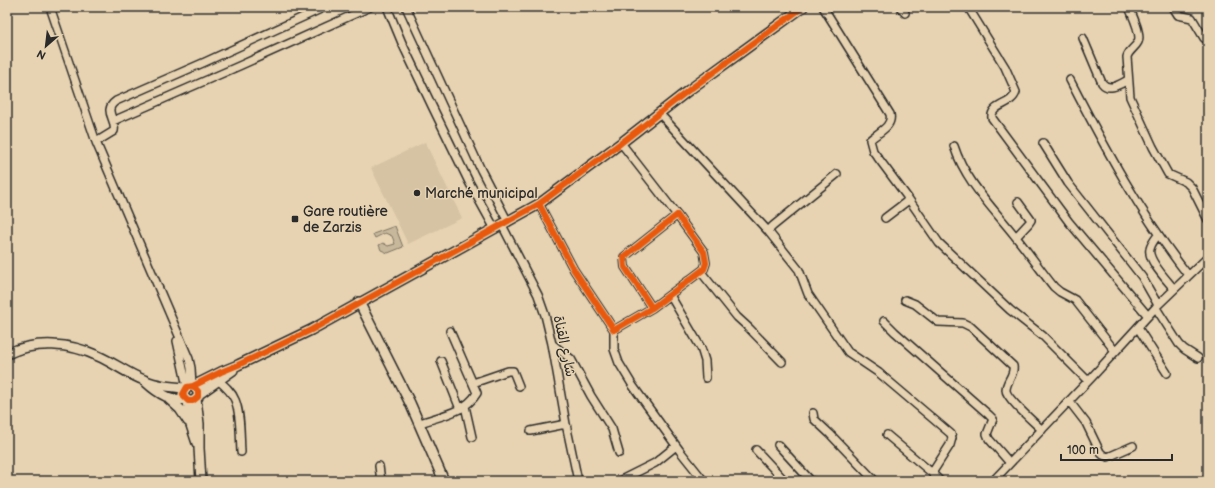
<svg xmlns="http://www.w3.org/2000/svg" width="1215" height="488" font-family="'Balsamiq Sans','Playpen Sans Arabic',sans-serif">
  <rect width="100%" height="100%" fill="#e7d3b1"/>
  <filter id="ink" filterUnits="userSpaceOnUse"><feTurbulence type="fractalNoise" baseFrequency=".025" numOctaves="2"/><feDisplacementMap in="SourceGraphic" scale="8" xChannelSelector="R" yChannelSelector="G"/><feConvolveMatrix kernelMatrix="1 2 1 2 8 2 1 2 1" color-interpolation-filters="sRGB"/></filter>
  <g filter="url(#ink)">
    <path fill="#d5c3a4" d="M425,142L462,218L408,244L371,168Z"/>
    <path fill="#c8b89b" stroke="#7a7263" d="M395,226L403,247L388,253L381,250L379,245L383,243L388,246L395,244L392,236L385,233L375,238L373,234Z"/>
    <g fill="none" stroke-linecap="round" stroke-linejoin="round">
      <g stroke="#2b2b2b" stroke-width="10">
        <path id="minor" d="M50,7L96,142L189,359L191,368L192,386
          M387,7L402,43L432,106L469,182L495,229
          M406,7L481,170L508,222
          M823,7L890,114C893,127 878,132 870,140L873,151L908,198L906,202L885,218
          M900,7L905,13
          M968,7L1005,67L1016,92C1012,106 990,104 992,118L1069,222L1148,316
          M1129,7C1132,15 1142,34 1138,42C1135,48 1129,50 1127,57L1130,97L1153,147L1168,174L1186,182L1192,188L1208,220
          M1173,7L1178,15L1192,18L1204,38L1208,41
          M1083,38L1102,83C1109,92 1120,84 1128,80
          M1070,80C1105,148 1141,215 1188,275
          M659,113L768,231
          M113,121L239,66L370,7
          M96,142L114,131C117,119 102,111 116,101L205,62L325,7
          M621,143L677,215
          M1043,143L1068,183L1142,277L1158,305
          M954,146C965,181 993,208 1015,236C1029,253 1041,271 1054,287L1060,292L1075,300L1115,351
          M837,174L773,226L768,231L799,270L808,294L848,352L879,373L951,434L952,438L950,445L932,473L940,481
          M908,198L939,243L1010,310L1043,336L1088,381
          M539,204L574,270L614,330L652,308L704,269L706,263L704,252L677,215L624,257L625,267L652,308
          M502,225L538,295L545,315L552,344L566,424L578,481
          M1158,235C1155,239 1151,244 1150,249C1147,260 1167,280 1174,289
          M1016,237L1029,223L1031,220L1018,202
          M701,272L737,317L749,328L782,362
          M670,295L701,348L705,361L706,378
          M905,300L915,304L938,322L963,323L971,327L1013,366C1015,375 1006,381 1006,390C1006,398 1035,423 1042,430
          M1156,308L1179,344L1184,349L1198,358
          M884,321L895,332L989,415L993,419L987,434L989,439L1010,463
          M1138,328L1167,373
          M614,330V349L619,363L633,386L680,451L704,481
          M177,341L187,387
          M552,344L571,359L591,396L612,429L619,453
          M441,361L460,409
          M218,380C225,386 232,392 235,400C241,414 240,437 241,452
          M473,383L508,371H513L519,386
          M1069,401L1086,423L1100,452L1103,455L1108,457L1133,446
          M465,406L472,437
          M813,413L814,419L830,434L875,481
          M420,423C440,416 466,412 477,393L450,331
          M531,431L566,424
          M887,435L932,473
          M778,445L811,481
          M756,450L785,481
          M379,466L381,481
          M619,481L655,463L676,446
          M993,481L1092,377L1158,305L1208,257"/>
      </g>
      <g stroke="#2b2b2b" stroke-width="12">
        <path id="tertiary" d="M359,302L410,403L444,481
          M7,354C36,340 70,343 98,356C114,363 128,374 144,380C157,386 172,387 186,388
          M147,383C158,393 171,402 186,399
          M193,386L198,391V397L193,401H188L184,397L183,394L187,387L193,386L221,372L238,365L311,330L539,204L621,143L689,90L803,7
          M199,394L233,370
          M169,399L180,409L188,421
          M196,399L199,424V448L201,481
          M188,401L191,425L197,443"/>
      </g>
      <use href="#minor" stroke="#e7d3b1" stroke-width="7"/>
      <use href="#tertiary" stroke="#e7d3b1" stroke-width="9"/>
      <g stroke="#e7d3b1" stroke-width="8">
        <path id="cycleway" d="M539,204L574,270L614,330L652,308L704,269L706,263L704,252L677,215L624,257L625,267L652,308
          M193,386L198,391V397L193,401H188L184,397L183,394L187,387L193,386L221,372L238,365L311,330L539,204L621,143L689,90L803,7"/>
      </g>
      <use href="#cycleway" stroke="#e8590c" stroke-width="6"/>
    </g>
  </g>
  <g fill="#2b2b2b" stroke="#e7d3b1" stroke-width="1.5">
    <circle cx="417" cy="193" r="4"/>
    <rect x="291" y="215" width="8" height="8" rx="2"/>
  </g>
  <g text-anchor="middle" stroke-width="3" stroke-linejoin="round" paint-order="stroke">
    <g font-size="14" fill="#2b2b2b" stroke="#e7d3b1" text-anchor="start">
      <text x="425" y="198">Marché municipal</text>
      <text x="303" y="216">Gare routière<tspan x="303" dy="16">de Zarzis</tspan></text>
    </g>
    <g font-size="14" fill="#2b2b2b" stroke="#e7d3b1">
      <text transform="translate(565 346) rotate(78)" y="5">شارع القناة</text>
    </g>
  </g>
  <rect width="1215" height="488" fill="none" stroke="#e7d3b1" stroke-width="24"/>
  <rect x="12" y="12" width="1191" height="464" fill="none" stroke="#2b2b2b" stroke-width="1.5" filter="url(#ink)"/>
  <g transform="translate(46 46) rotate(208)" stroke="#e7d3b1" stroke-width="3" paint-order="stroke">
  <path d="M0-3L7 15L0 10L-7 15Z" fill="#2b2b2b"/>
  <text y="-6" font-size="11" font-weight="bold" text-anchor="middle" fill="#2b2b2b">N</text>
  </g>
  <path d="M1061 454v6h111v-6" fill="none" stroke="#2b2b2b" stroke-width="2"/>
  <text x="1067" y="454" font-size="12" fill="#2b2b2b" stroke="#e7d3b1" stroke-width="3" paint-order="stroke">100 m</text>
</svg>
